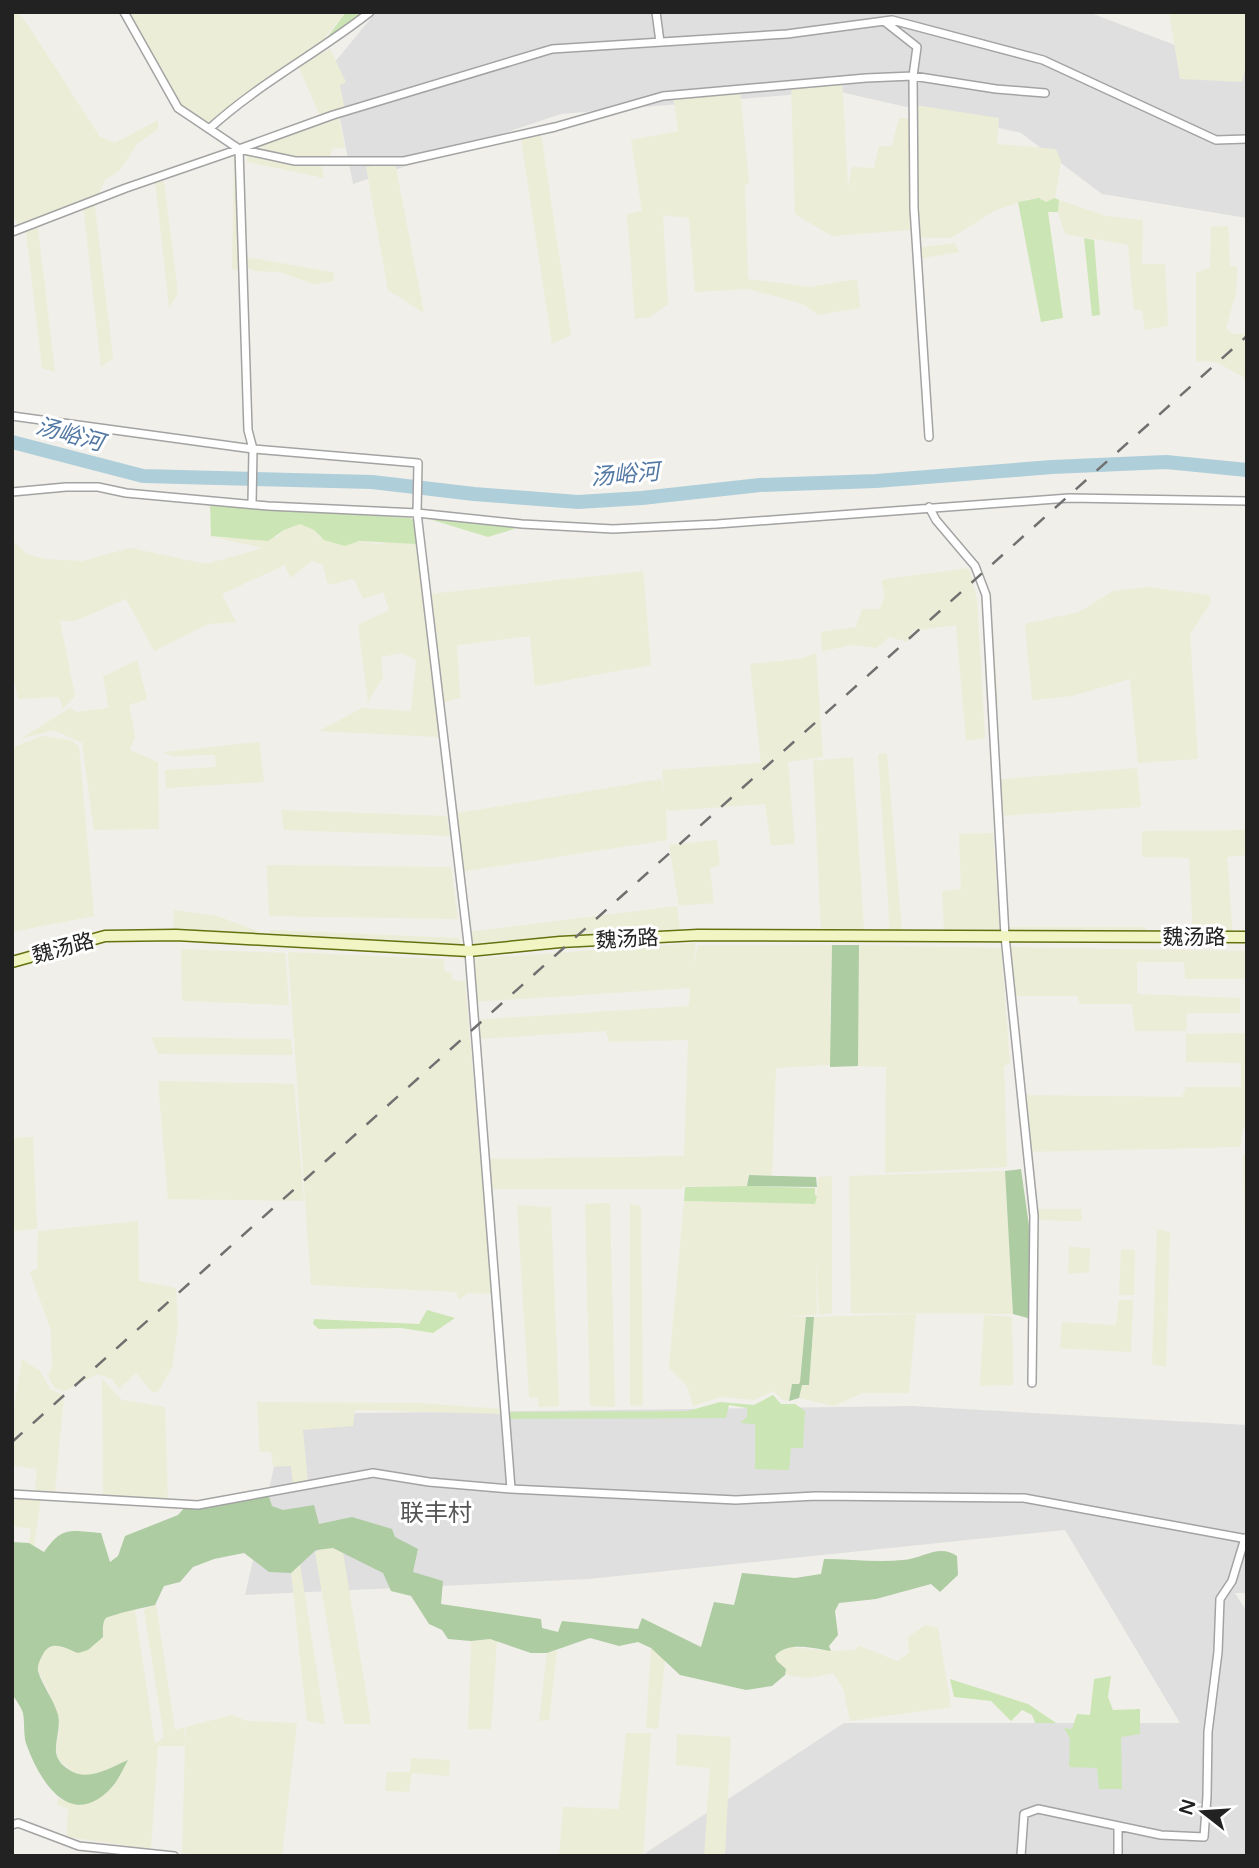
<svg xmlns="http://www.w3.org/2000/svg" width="1259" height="1868" font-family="'Varela Round','Noto Sans SC',sans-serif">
  <rect width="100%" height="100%" fill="#f1efe9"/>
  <path fill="#dfdfdf" d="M376,12H1088L1196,53L1247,60V218L1102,194L1021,133L836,91L561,114L353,184L330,68Z
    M912,1406L1247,1425V1593H1235L1247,1612V1856H641L844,1723H1180L1065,1530L588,1579L245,1595L286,1414Z"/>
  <path fill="#ebedd7" d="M12,12H16L26,22L100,137L115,143L158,120V129L137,144L119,171L105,180L99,193L18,225L12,214Z
    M125,12H346L325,37L324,47L272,76L209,122L193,115L168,93Z
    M1169,12H1247V62L1242,82L1180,79Z
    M330,49L346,82L340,85L345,110L321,118L298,66Z
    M842,79L848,188L852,167L874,168L879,146H892L899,118L910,119V230L832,236L795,214L791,83Z
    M740,90L749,182L745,185L748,279L809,287L857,279L860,308L818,315L803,304L748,289L695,292L689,218L663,215L668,304L650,317L635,319L627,214L642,211L631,140L678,131L673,94Z
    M915,105L999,118L997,144L1056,149L1061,161L1055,198L1046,202L1029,199L996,210L951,238H914Z
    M339,118L345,147L331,149V164L293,158L253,145Z
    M541,134L571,335L552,344L521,139Z
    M246,147L322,167L324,178L247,162Z
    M241,148L240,271L232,269L234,152Z
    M395,163L424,313L388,290L366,167Z
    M163,175L178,293L169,308L155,179Z
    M94,199L113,358L101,367L83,204Z
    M1059,200L1106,216L1143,220L1142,264H1165L1168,326L1145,330L1142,310H1134L1128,245L1065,234L1058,212Z
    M37,221L55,372L42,368L26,231V226Z
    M1228,226L1230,266L1237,267L1236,293L1226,328L1233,334H1247V379L1216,362L1196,361V272L1210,268L1211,227Z
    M955,243L959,252L916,259L915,248Z
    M245,257L333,272L334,281L314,284L279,272L256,271L244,267Z
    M300,524L314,530L320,538L382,544L389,541L417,544L439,737L319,731L362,708L411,711L416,660L402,653L381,657L383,677L368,702L358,625L389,610L383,592L363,599L354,579L328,585L323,565L312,561L290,578L285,565L222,594L236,622L208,624L154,651L126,599L75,621H60L75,696L63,709L59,697L18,699L12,671V540L27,554L44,559L82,561L130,548L206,564L263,548L203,535L221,538L277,537L284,530Z
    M969,568L977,600L985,738L966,741L956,625L912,631L908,642L889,637L877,648L853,645L822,651L821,632L856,627L862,609H880L885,595L881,581L886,579Z
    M643,571L651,665L535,686L530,636L457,645L460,698L442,703L430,594Z
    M1146,587L1209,595L1211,602L1190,634L1198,759L1138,763L1130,679L1072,696L1032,700L1025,624L1079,612L1113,591Z
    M983,625L993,627L998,704L987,705Z
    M816,653L823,757L788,762L795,844L771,845L765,804L668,811L666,807L667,840L460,872L453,814L661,779L664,791L662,770L761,763L750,664L800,659Z
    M137,660L147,699L129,705L135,736L130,750L158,762L159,829L94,830L82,743L54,730L20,739L70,708L76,712L109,708L103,677Z
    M42,736L70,740L79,746L94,916L12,932V748Z
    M259,742L264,782L166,788L165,770L216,767L215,755L172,756L163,752Z
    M887,753L902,932H890L878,754Z
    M853,757L864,931H821L813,761Z
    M1137,768L1141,807L996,816L993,780Z
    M281,810L447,816L450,836L284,830Z
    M1247,830V855L1227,857L1233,936L1193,935L1189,858L1142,857V831Z
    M993,833L1000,931H944L942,891L961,889L959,834Z
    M717,840L720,865L710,868L714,903L679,906L669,845Z
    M267,865L451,867L458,919L269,916Z
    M677,906L680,929L469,947L467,932Z
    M174,910L217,916L268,935L271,930L459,938L461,945L173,936Z
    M1004,927H1146V935L1007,934Z
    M696,943L693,966L698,945H832L830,1014L831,1065L776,1068L772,1176L748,1175L747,1186H683L682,1189H488L485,1159L684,1156L688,1040L609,1042L606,1031L476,1039L473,1020L689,1006L690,988L472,1002L467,959Z
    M859,945L1001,948L1010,1063L1004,1066L1007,1167L885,1173L886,1067L858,1066Z
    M1005,947L1247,951V979H1185L1184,962H1137V994L1240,998V1013H1187L1186,1031H1135L1132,1004H1080L1077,996H1007Z
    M181,949L285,953L289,1005L182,1001Z
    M288,952L443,959L445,972L451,973L453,980L465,981L492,1294L467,1293L459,1300L456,1292L311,1285Z
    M1247,1033V1128L1243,1129L1240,1147L1023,1152L1017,1095L1182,1097L1186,1087H1241V1063L1186,1062V1034Z
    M152,1037L291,1039L293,1055L158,1054Z
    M158,1081L294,1084L304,1201L168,1199Z
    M33,1137L37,1229L12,1231V1138Z
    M1243,1154H1247V1237H1245Z
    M1005,1171L1013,1314L851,1313L849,1176Z
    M832,1176V1313L819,1315L816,1257L817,1315L787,1316L806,1317L800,1382L799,1384H792L789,1401L783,1400L773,1391L754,1400L721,1397L693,1406L687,1386L669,1368L684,1201L815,1204L819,1177Z
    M610,1203L615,1407L590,1406L585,1204Z
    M630,1204L641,1206L643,1405L630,1406Z
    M517,1205L551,1207L559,1406L539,1407L538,1398L529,1397Z
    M1031,1209H1081L1082,1221L1033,1220Z
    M138,1221L139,1281L176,1288L178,1328L172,1367L158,1392H152L136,1373L119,1389L112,1379L97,1374L65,1391L54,1388L48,1375L52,1368L51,1331L30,1272L37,1269L38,1231Z
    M1157,1229L1170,1232L1166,1367L1152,1364Z
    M1069,1247L1090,1248L1089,1272L1068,1274Z
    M1121,1249L1135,1250L1134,1295H1119Z
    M1119,1300H1133L1131,1352L1060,1348L1062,1322L1116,1325Z
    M916,1314L909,1393H862L834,1406L799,1398L801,1385H809L814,1317Z
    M984,1315L1012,1317L1013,1385L980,1386Z
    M22,1359L40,1371L51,1390L64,1395L55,1491L35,1492L37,1469L12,1465V1419Z
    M102,1379L122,1400L165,1407L168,1502L103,1497Z
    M257,1402L419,1403L489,1408L501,1409L502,1414L355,1410L353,1426L303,1430L308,1482L293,1485L291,1466L273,1467L271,1452H260Z
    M13,1496L41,1497L34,1548L29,1543L31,1529L12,1526Z
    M325,1548H333L343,1552L371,1724H344L315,1552Z
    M300,1564L325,1724L307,1721L291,1573Z
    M156,1604L175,1730L184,1727L185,1741L186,1727L232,1715L247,1721L297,1723L282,1856H212L182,1853L185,1746H158L151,1849L67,1837L68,1808L57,1805L58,1798L65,1801L127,1761L99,1773L83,1776L74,1773L58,1759L56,1749L60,1724L48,1690L38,1671V1663L44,1650L53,1645H59L78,1653L103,1637V1624L106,1617L112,1614L135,1610L155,1744L164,1737L144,1610Z
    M925,1625L938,1628L951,1707L850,1721L843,1688L833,1673L808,1678L785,1675L786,1669L777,1661L775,1656L777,1652L789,1647L831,1651L854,1650L860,1646L897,1661L909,1653L908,1637Z
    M490,1639L497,1641L491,1729H468L471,1641Z
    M651,1648L665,1659L658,1729L646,1728Z
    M557,1651L549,1720L539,1721L547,1653Z
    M626,1733H651L643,1856H559L563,1807L619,1809Z
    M677,1734L731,1737L725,1856H704L710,1768L676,1765Z
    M411,1758L450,1760L449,1776L412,1773L409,1792L385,1791L387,1772H410Z"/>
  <path fill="#cbe6b4" d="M346,12H367L323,43Z
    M1039,198L1046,202L1055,198L1059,200L1058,212H1048L1063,318L1041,322L1018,202Z
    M1084,238L1094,240L1100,315L1092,316Z
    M210,503L235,505L236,507L410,518L413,520L417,544L359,541L345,546L324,540L314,530L300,524L284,530L268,541L211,536Z
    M429,519L513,526L516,525L514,529L488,537Z
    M747,1186L815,1188V1195L817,1196L815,1204L684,1201L685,1187Z
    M427,1310L455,1318L433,1333L401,1328L319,1329L313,1324L314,1319L419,1324Z
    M773,1395L781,1404H795L805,1411L803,1448H791L789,1470L755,1469V1424L740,1423L747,1417V1408L729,1405L726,1418L508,1419L506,1412L688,1411L720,1402L754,1405Z
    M1111,1676L1108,1697L1113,1710L1140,1709V1734L1121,1737L1122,1789H1099L1097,1768L1069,1767L1070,1739L1064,1728L1072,1729L1077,1714L1090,1715L1094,1679Z
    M950,1679L1028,1704L1056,1723H1035L1032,1715L1022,1710L1011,1721L991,1701L954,1697Z"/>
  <path fill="#adcca2" d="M832,945H859L858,1066L830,1067Z
    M1021,1169L1031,1240V1319L1013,1314L1005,1171Z
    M749,1175L816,1177L817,1187L747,1186Z
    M806,1317H814L809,1385H802L799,1398L789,1401L792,1384H799L800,1382Z
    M268,1494L272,1506L283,1510L314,1505L319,1524L352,1517L392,1529L395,1537L418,1549L413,1572L443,1581L441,1604L541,1619L542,1628L558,1632L562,1621L638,1629L642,1618L701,1647L714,1602L734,1605L742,1573L795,1578L821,1574L824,1559C850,1559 877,1563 903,1560C922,1559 939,1543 957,1556L958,1575L940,1592L931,1584L876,1599L839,1603L835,1611L838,1635L829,1646L831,1651C813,1648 787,1641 775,1656L777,1661L786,1669L785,1675L772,1686L746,1690L680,1675L651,1648L638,1642L619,1646L590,1638L547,1653H531L490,1639L471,1641L448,1639L442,1630L429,1624L411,1596L391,1591L383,1573L333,1548L316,1550L291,1573L269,1572L244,1553L214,1559L193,1567L180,1582L164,1586L155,1605C147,1607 108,1615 105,1619C102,1625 103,1631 103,1637L88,1650L78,1653C65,1648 50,1638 42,1656C40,1660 37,1666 38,1671C42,1685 54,1700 58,1715C61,1728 55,1740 56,1752C57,1760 62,1765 68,1769C87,1783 109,1768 128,1760C123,1769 118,1781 111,1788C71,1831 40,1782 27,1746C23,1736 25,1724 23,1713C21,1707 16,1700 12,1694V1542L29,1543L44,1552C63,1525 71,1531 101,1533L110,1562L118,1556L125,1536L178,1515L185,1507Z"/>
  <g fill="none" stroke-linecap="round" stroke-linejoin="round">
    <path stroke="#aeceda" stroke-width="14" d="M12,442L143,476L372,482L474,494L578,502L642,498L760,485L876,481L1052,467L1166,462L1247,470"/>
    <g stroke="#a3a3a3" stroke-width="10">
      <path id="street" d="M124,12L178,108L239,149L333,115L552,49L787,34L892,20L1043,60L1216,140L1247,139
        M656,12L660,42
        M884,21L917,47L913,76L914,208L929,437
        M209,129C258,84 318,53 370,12
        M239,149L248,430L253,449L252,504
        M12,232L126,188L239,149L295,161H404L555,127L663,96L866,78L913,76L996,89L1045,93
        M12,416L253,449L418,463L417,513L469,951L511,1489
        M12,492L66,487H98L126,493L268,506L417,513L522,524L613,529L717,524L1069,498L1247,501
        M929,507L936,520L975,566L986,595L1005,936L1034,1216L1032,1383
        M12,1494L198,1505L373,1473L429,1482L511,1489L736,1500L816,1496L1024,1498L1247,1539
        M12,1825L18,1823L79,1846L174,1856
        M1021,1856L1024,1814L1038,1809L1161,1835L1204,1837L1207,1796L1208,1732L1218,1652L1220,1599L1232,1581L1245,1538
        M1118,1856V1827"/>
    </g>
    <g stroke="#63720f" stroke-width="13">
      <path id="secondary" d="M12,962L105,936L176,935L469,951L560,942L698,935L1247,937"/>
    </g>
    <use href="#street" stroke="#fff" stroke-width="7"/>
    <use href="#secondary" stroke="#f0f5c3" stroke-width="10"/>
    <path stroke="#707070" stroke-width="2.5" stroke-dasharray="14 14" stroke-linecap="butt" d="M12,1442L1247,336"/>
  </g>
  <g text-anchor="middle" stroke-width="6" stroke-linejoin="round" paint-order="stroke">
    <g font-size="21" fill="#222" stroke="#fff">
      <text x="1194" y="944">魏汤路</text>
      <text transform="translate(627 939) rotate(-3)" y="7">魏汤路</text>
      <text transform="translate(63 948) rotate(-15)" y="7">魏汤路</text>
    </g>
    <g font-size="23" font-style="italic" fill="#5277a2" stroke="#fff">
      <text transform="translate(70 434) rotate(15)" y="8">汤峪河</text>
      <text transform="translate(625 474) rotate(-5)" y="8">汤峪河</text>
    </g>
    <g font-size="24" fill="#555" stroke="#fff">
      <text x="436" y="1521">联丰村</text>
    </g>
  </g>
  <rect width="1259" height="1868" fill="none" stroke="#222222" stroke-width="28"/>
  <g transform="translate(1203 1812) rotate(287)" stroke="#ffffff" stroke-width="5" paint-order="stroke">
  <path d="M0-5L12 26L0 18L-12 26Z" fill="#222222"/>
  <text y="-10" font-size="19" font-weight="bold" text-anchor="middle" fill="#222222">N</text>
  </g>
</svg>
